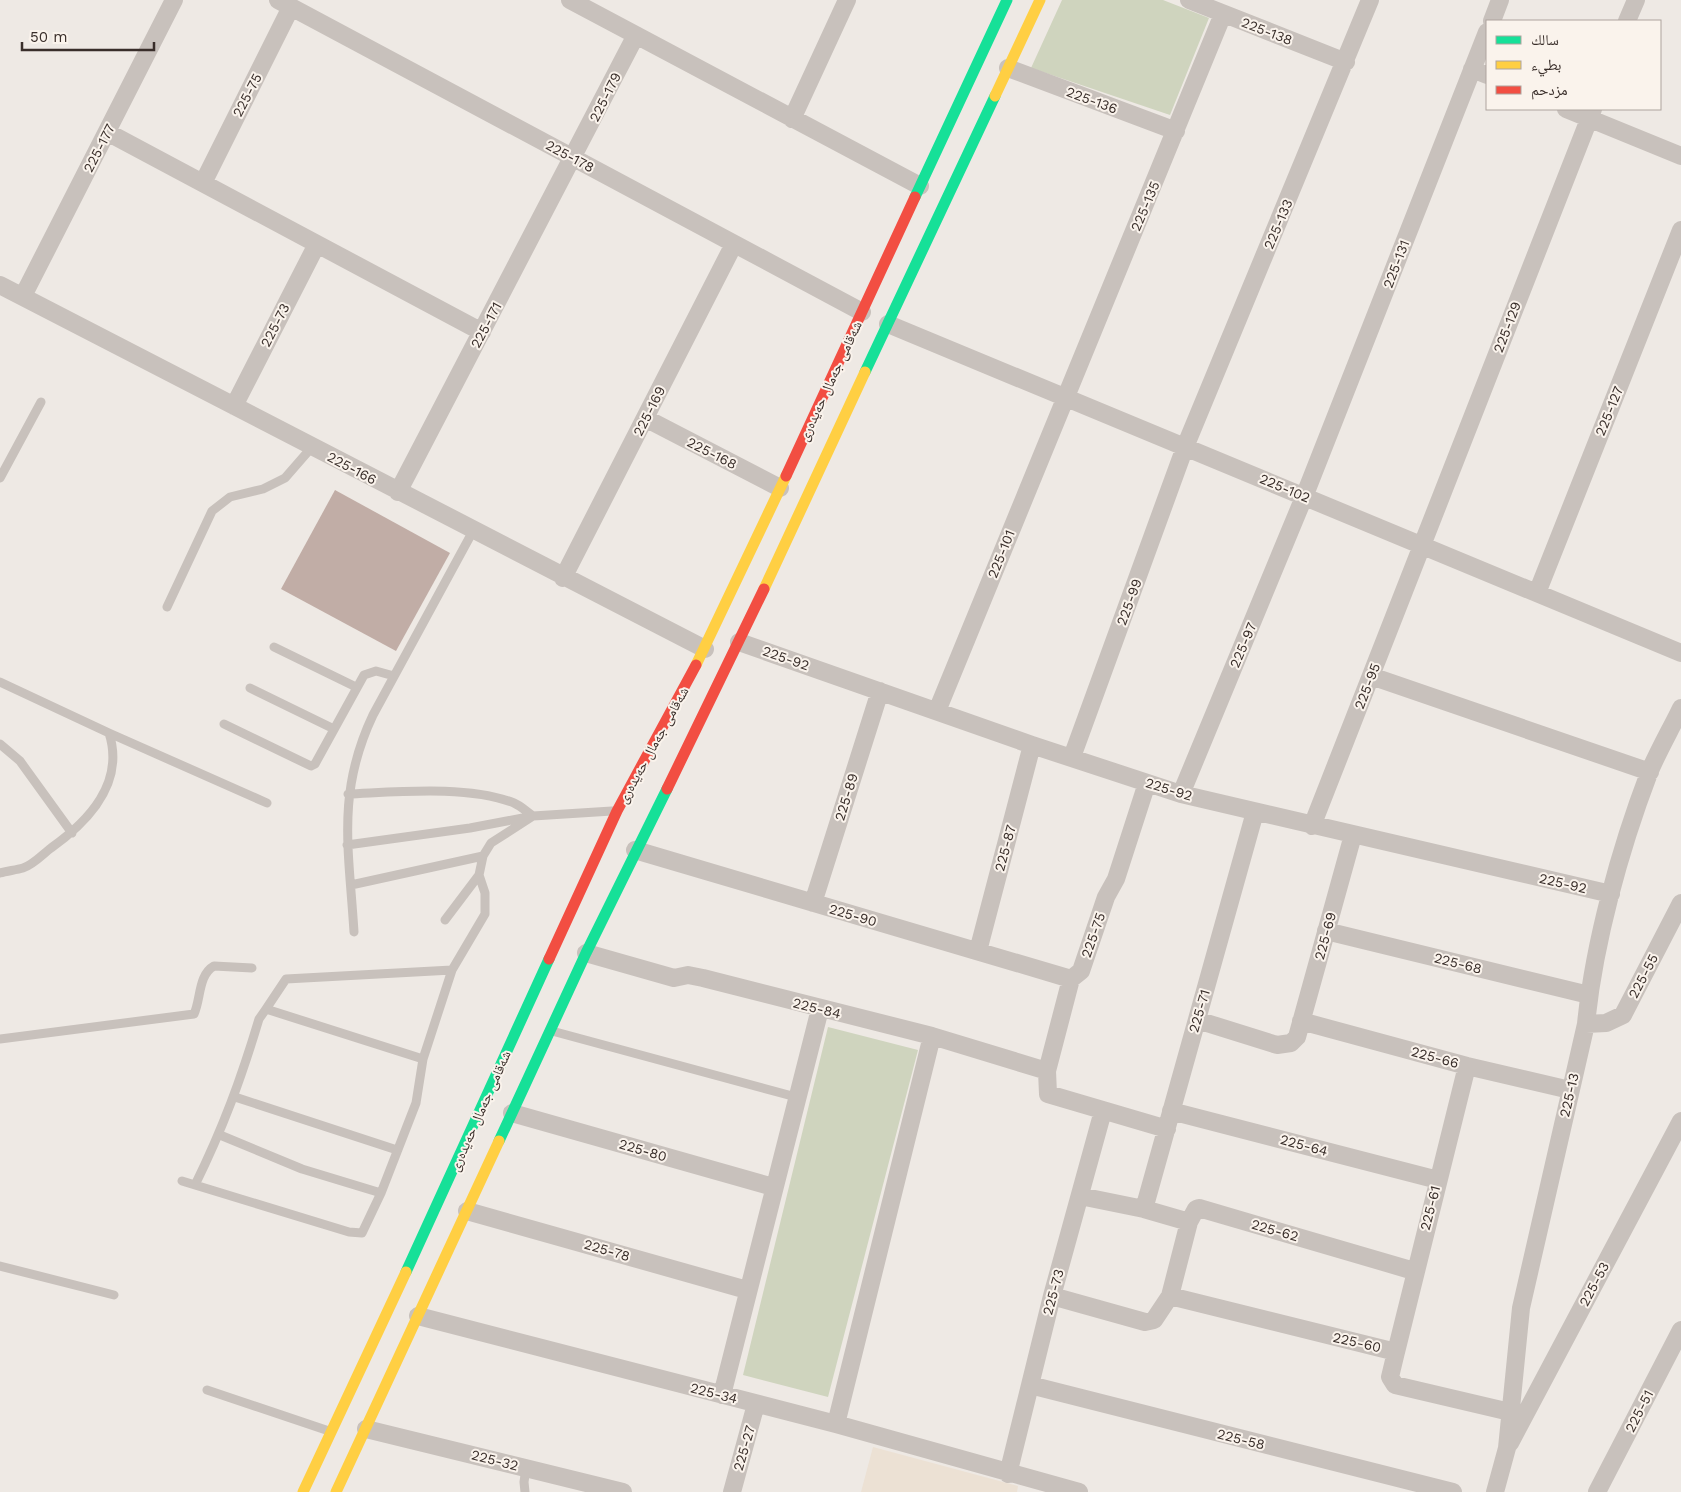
<svg xmlns="http://www.w3.org/2000/svg" width="1681" height="1492" font-family="'Work Sans','Noto Naskh Arabic',sans-serif">
  <rect width="100%" height="100%" fill="#eee9e4"/>
  <path fill="#cfd4be" d="M1062,0H1163L1209,18L1170,115L1031,68Z
    M828,1027L918,1050L828,1397L743,1375Z"/>
  <path fill="#ece1d4" d="M873,1447L1018,1486L1017,1492H861Z"/>
  <path fill="#c1ada6" d="M335,490L450,553L396,651L281,589Z"/>
  <g fill="none" stroke-linecap="round" stroke-linejoin="round">
    <path stroke="#c8c1bc" stroke-width="9" d="M0,478L41,402
      M167,607L212,511L230,497L263,489L285,478L312,447
      M274,647L356,687
      M0,682L109,733C125,783 89,821 51,848C43,854 33,865 23,868C16,870 7,871 0,873
      M250,688L334,729
      M224,724L311,766L315,764L364,675L376,671L394,676
      M109,733L267,803
      M0,744L20,761L72,833
      M347,845L470,828L533,816L612,811
      M351,885L483,856
      M445,920L479,875
      M354,932C349,850 336,793 373,715L473,531
      M266,1009L286,979L452,970
      M552,1031L796,1097
      M0,1039L194,1014C201,999 198,975 214,966L252,968
      M235,1097L397,1150
      M220,1135L302,1169L381,1193
      M182,1181L349,1232L362,1233L381,1193L416,1103L423,1059L452,970L485,914V893L479,875L483,856L491,843L533,816C527,812 521,806 514,803C468,785 397,792 348,794
      M195,1185C223,1128 241,1079 259,1019L266,1009L423,1059
      M0,1266L114,1295
      M207,1390L329,1431
      M525,1492L524,1482L526,1468"/>
    <path stroke="#c8c1bc" stroke-width="18" d="M278,0L862,312
      M570,0L920,186
      M1189,0L1346,62
      M1492,21L1500,0
      M1627,21L1636,0
      M1008,68L1176,131
      M1472,69L1487,75
      M1566,109L1681,156
      M792,119L847,0
      M107,132L482,332
      M203,183L291,7
      M0,285L705,649
      M23,296L174,0
      M888,324L1681,653
      M234,406L317,244
      M645,418L780,488
      M398,492L636,35
      M563,578L734,244
      M1537,593L1681,230
      M739,642L1032,745L1181,794L1611,894
      M1371,676L1650,772
      M937,711L1223,14
      M1072,757L1185,447L1370,0
      M1147,783L1116,879L1106,897L1081,971L1071,979L1047,1071L1048,1094L1167,1129
      M1181,794L1304,497L1487,32
      M1312,826L1593,109
      M635,850L1071,979
      M813,903L880,691
      M1326,931L1589,995
      M978,951L1032,745
      M586,953L674,978L688,975L703,978L932,1036L1047,1071
      M1197,1020L1277,1045L1291,1043L1297,1037L1353,835
      M1301,1021L1467,1066L1570,1090
      M1586,1024L1606,1023L1623,1015L1681,903
      M1171,1111L1438,1180
      M512,1113L773,1187
      M1080,1196L1144,1209L1189,1222L1196,1209L1199,1208L1414,1271
      M1144,1209L1255,812
      M467,1211L747,1290
      M1052,1296L1145,1322L1154,1320L1170,1296L1189,1222
      M1170,1296L1396,1352L1390,1377L1395,1385L1510,1412
      M418,1316L836,1424L1079,1492
      M1396,1352L1467,1066
      M1030,1385L1453,1492
      M722,1395L820,1009
      M836,1424L932,1036
      M366,1429L623,1492
      M1510,1443L1681,1121
      M1008,1474L1052,1296L1103,1111
      M732,1492L756,1404
      M1495,1492L1507,1448L1521,1308L1586,1024C1594,943 1620,849 1649,773C1658,751 1671,729 1681,708
      M1597,1492L1681,1330"/>
    <path stroke="#16e098" stroke-width="11" d="M915,197L1007,0
      M865,372L995,96
      M499,1141L586,953L667,789
      M406,1272L549,959"/>
    <path stroke="#ffcf43" stroke-width="11" d="M995,96L1040,0
      M764,589L865,372
      M696,665L786,476
      M303,1492L406,1272
      M336,1492L499,1141"/>
    <path stroke="#f24e42" stroke-width="11" d="M786,476L915,197
      M667,789L764,589
      M549,959L617,811L696,665"/>
  </g>
  <g text-anchor="middle" stroke-width="4" stroke-linejoin="round" paint-order="stroke">
    <g font-size="14" fill="#392e2a" stroke="#faf3ec">
      <text transform="translate(1267 31) rotate(21)" y="5">225-138</text>
      <text transform="translate(247 95) rotate(-63)" y="5">225-75</text>
      <text transform="translate(605 97) rotate(-63)" y="5">225-179</text>
      <text transform="translate(1092 100) rotate(20)" y="5">225-136</text>
      <text transform="translate(99 148) rotate(-63)" y="5">225-177</text>
      <text transform="translate(570 156) rotate(28)" y="5">225-178</text>
      <text transform="translate(1145 206) rotate(-67)" y="5">225-135</text>
      <text transform="translate(1278 224) rotate(-67)" y="5">225-133</text>
      <text transform="translate(1396 264) rotate(-69)" y="5">225-131</text>
      <text transform="translate(275 325) rotate(-63)" y="5">225-73</text>
      <text transform="translate(486 325) rotate(-62)" y="5">225-171</text>
      <text transform="translate(1507 327) rotate(-69)" y="5">225-129</text>
      <text transform="translate(830 381) rotate(-65)" y="5">شەقامی جەمال حەیدەری</text>
      <text transform="translate(649 411) rotate(-63)" y="5">225-169</text>
      <text transform="translate(1609 411) rotate(-68)" y="5">225-127</text>
      <text transform="translate(712 453) rotate(27)" y="5">225-168</text>
      <text transform="translate(352 468) rotate(28)" y="5">225-166</text>
      <text transform="translate(1285 488) rotate(23)" y="5">225-102</text>
      <text transform="translate(1001 554) rotate(-68)" y="5">225-101</text>
      <text transform="translate(1129 602) rotate(-70)" y="5">225-99</text>
      <text transform="translate(1243 645) rotate(-67)" y="5">225-97</text>
      <text transform="translate(786 658) rotate(19)" y="5">225-92</text>
      <text transform="translate(1367 686) rotate(-69)" y="5">225-95</text>
      <text transform="translate(653 745) rotate(-61)" y="5">شەقامی جەمال حەیدەری</text>
      <text transform="translate(1169 789) rotate(17)" y="5">225-92</text>
      <text transform="translate(846 797) rotate(-73)" y="5">225-89</text>
      <text transform="translate(1005 848) rotate(-75)" y="5">225-87</text>
      <text transform="translate(1563 883) rotate(13)" y="5">225-92</text>
      <text transform="translate(853 915) rotate(16)" y="5">225-90</text>
      <text transform="translate(1093 935) rotate(-71)" y="5">225-75</text>
      <text transform="translate(1325 936) rotate(-75)" y="5">225-69</text>
      <text transform="translate(1458 963) rotate(14)" y="5">225-68</text>
      <text transform="translate(1643 976) rotate(-63)" y="5">225-55</text>
      <text transform="translate(817 1008) rotate(14)" y="5">225-84</text>
      <text transform="translate(1199 1011) rotate(-74)" y="5">225-71</text>
      <text transform="translate(1435 1057) rotate(15)" y="5">225-66</text>
      <text transform="translate(1569 1095) rotate(-77)" y="5">225-13</text>
      <text transform="translate(480 1111) rotate(-66)" y="5">شەقامی جەمال حەیدەری</text>
      <text transform="translate(1304 1145) rotate(15)" y="5">225-64</text>
      <text transform="translate(643 1150) rotate(16)" y="5">225-80</text>
      <text transform="translate(1430 1208) rotate(-76)" y="5">225-61</text>
      <text transform="translate(1275 1230) rotate(16)" y="5">225-62</text>
      <text transform="translate(607 1250) rotate(16)" y="5">225-78</text>
      <text transform="translate(1594 1284) rotate(-62)" y="5">225-53</text>
      <text transform="translate(1053 1292) rotate(-75)" y="5">225-73</text>
      <text transform="translate(1357 1342) rotate(13)" y="5">225-60</text>
      <text transform="translate(714 1393) rotate(14)" y="5">225-34</text>
      <text transform="translate(1639 1411) rotate(-63)" y="5">225-51</text>
      <text transform="translate(1241 1439) rotate(14)" y="5">225-58</text>
      <text transform="translate(744 1448) rotate(-74)" y="5">225-27</text>
      <text transform="translate(495 1460) rotate(14)" y="5">225-32</text>
    </g>
  </g>
  <rect x="1486" y="20" width="175" height="90" fill="#faf3ec" stroke="#ada49e"/>
  <rect x="1496" y="36" width="25" height="8" fill="#16e098" stroke="#ada49e"/>
  <text x="1531" y="45" font-size="15" fill="#392e2a">سالك</text>
  <rect x="1496" y="61" width="25" height="8" fill="#ffcf43" stroke="#ada49e"/>
  <text x="1531" y="70" font-size="15" fill="#392e2a">بطيء</text>
  <rect x="1496" y="86" width="25" height="8" fill="#f24e42" stroke="#ada49e"/>
  <text x="1531" y="95" font-size="15" fill="#392e2a">مزدحم</text>
  <path d="M22 42v8h132v-8" fill="none" stroke="#392e2a" stroke-width="2.5"/>
  <text x="30" y="42" font-size="15" fill="#392e2a" stroke="#faf3ec" stroke-width="4" paint-order="stroke">50 m</text>
</svg>
